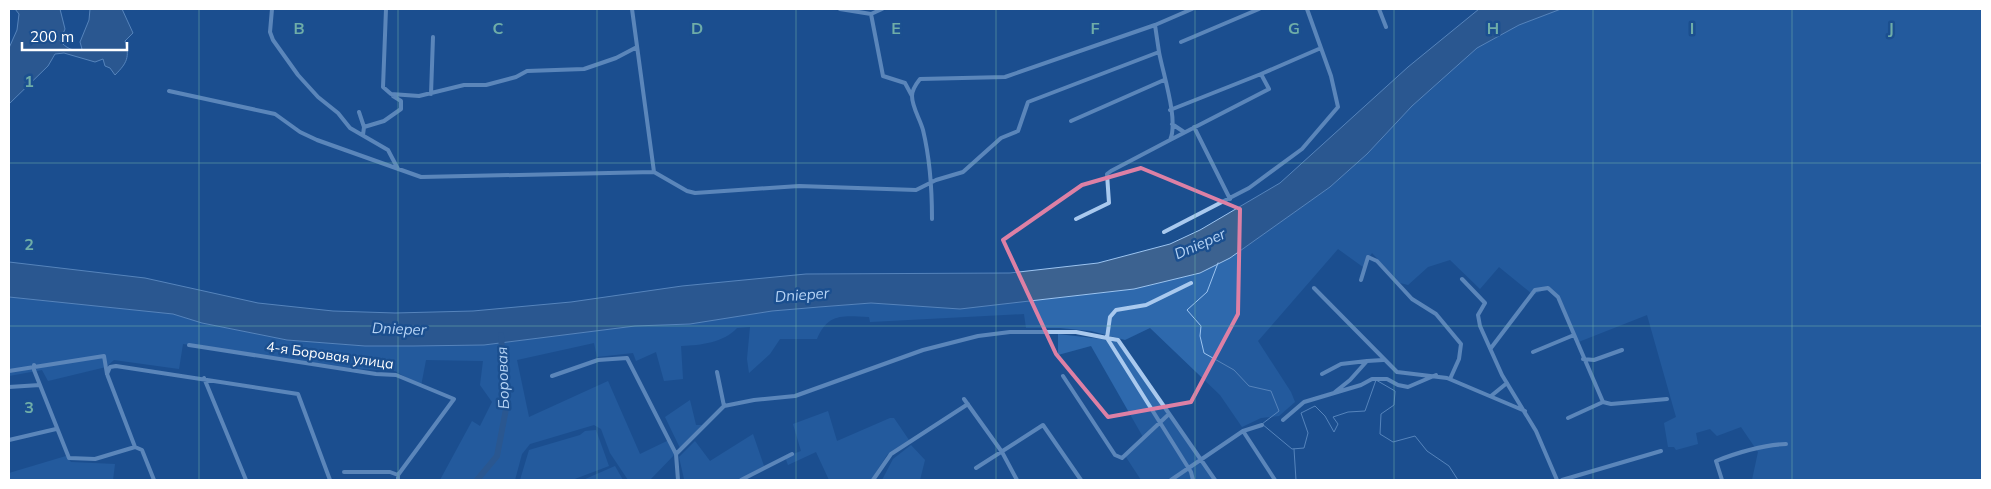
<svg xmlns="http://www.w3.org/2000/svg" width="1991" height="489" font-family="Mulish,sans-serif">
  <rect width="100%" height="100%" fill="#1b4f8f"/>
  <path fill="#2e69ad" d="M1561,9H1982V480H1752L1758,452L1741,427L1717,436L1710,429L1696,433L1698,444L1676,450L1674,447H1668L1664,423L1676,417L1647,315L1576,343L1556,293L1549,288L1535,294L1531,293L1499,267L1480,289L1450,260L1428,267L1408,285L1400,283L1372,253L1363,267L1338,249L1258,341L1291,392L1295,402L1279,416L1261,418L1242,427L1220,395L1150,328L1125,340L1091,331L1060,328H1026L1024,314L870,322L869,317C844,316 828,312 817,339H780L770,354L749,373L747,359L750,327L737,328C723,343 701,345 681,346L683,379L664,381L656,352L636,361L633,353L597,357L594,343L517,360L529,417L608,381L640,454L669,440L676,453L650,480H628L610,453L601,429L594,425L530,444L522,454L515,480H440L472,421L480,426L492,402L480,385L483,361L426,360L421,386L395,371L359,369L183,344L179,369L114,360L106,367L48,381L42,370L9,376V297L173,314L202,323L287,340L365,346L484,345L635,326L690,324L772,311L871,303L960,309L1134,289L1200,273L1230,258L1330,187L1367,154L1412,106L1477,48L1519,25Z
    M1058,334L1119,341L1214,480H1141L1124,454L1143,437L1091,346L1058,355Z
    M690,400L696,425H702L680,448L665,417Z
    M828,411L837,441L890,418H894L909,440L887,455L871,480H829L816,452L788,465L785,457L801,451L793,424Z
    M596,430L609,466L572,480H520L529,450L580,435L585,431Z
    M753,434L764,466L739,480L684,479L679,457L695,441L710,461Z
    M911,445L925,460L920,480H882L893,459Z
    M66,456L71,462L115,464L113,480H9V473Z
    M615,466L623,480H583Z"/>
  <path fill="#3c6290" stroke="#9cc4f0" d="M15,9H60L65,29L60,41C65,47 74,53 82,49L80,42L89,20L90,9H122L133,33L125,41C130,57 127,63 115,75L110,68L105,66L103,59L95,62L64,53L55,54L48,66L9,104V48L17,30L19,14Z
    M1479,9H1561L1519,25L1477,48L1412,106L1367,154L1330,187L1230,258L1200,273L1134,289L960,309L871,303L819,307L772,311L690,324L635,326L484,345L413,346H365L287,340L202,323L173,314L9,297V262L145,278L258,303L333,311L395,313L473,311L571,302L682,286L806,274L1010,273L1098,263L1170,244L1200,230L1280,183L1408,67Z"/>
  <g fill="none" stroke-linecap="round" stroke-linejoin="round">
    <path stroke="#9cc4f0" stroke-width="1" d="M1218,263L1207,292L1187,310L1201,326L1200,336L1204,353L1234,370L1249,386L1271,391L1279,411L1262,424L1292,449L1304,448L1308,433L1301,413L1315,406L1325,416L1334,432L1338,424L1333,417L1348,412L1365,411L1376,380L1395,391L1394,405L1381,414L1380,434L1393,442L1415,436L1427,451L1449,466L1458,480
      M1294,449L1296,480"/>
    <path stroke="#3c6290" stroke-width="6" d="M477,480L497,456L506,409L501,335"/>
    <path stroke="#a9c9ee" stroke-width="4" d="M272,9L270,32L273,40L298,75L318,97L338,113L350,128L388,150L398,169
      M386,9L383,87L391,94L419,96L464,85H486L516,77L527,71L584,69L616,58L637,47
      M840,9L871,14L883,76L905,83L912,96
      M1379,9L1386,27
      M871,14L882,9
      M1181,42L1259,9
      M169,91L275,114L300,132L317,140L421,177L654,172L632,9
      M431,94L433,37
      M1170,110L1261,74
      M359,112L364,127
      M1071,121L1164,80
      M1172,124L1184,132
      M1194,127L1230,199
      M363,135L364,127L384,121L401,109V101L393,96
      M1170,140L1269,89L1261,74L1321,48
      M654,172L687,191L695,193L799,186L916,190L936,180L963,172L1001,138L1018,131L1028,102L1159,52L1155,25L1192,9
      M932,219C932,189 930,159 923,130C920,119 912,107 912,96C912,90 916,84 920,79L1005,77L1155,25
      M1076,219L1109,203L1107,174L1111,171L1170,140C1179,121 1163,74 1159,52
      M1164,232L1249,188L1302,149L1338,107L1331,76L1307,9
      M1462,279L1485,303L1478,315L1480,326L1502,375L1536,431L1557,480
      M1361,280L1368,257L1377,261L1412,299L1436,314L1461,344L1459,359L1450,379
      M1191,283L1146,305L1116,310L1110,317L1107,338L1118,340L1215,480
      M1314,288L1397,372L1447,378L1525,411
      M189,345L376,374L396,375L454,399L398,475V480
      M1491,348L1535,290L1548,288L1558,297L1603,402L1611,404L1667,399
      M1533,352L1574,335
      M1583,359L1594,360L1622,350
      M34,365V370L69,458L95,459L135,447
      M9,371L104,356L107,374L135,447L142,450L154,480
      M717,372L724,406
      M107,374L110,367L116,366L298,394L330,480
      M1322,374L1341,364L1367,361
      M552,376L598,360L627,358L676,454
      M1063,376L1115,455L1122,458L1169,414
      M204,378L246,480
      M9,387L40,385
      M1335,392L1350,380L1367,361L1383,360
      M1491,396L1507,383
      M964,399L1002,452L1017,480
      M1568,418L1603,402
      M1283,420L1304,402L1361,385L1372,379H1387L1398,385L1408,387L1436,375
      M1243,431L1275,480
      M9,440L56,429
      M976,468L1043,425L1081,480
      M344,472H390L398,475
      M678,480L676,454L724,406L754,400L795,396L923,350L978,336L1010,332H1076L1107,338L1191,472L1193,480
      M741,480L792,454
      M873,480L891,454L968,404
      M1171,480L1243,431L1262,425
      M1562,480L1661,451
      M1722,480L1716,461C1739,452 1761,445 1786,444"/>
  </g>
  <path d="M0 0H1991V489H0ZM1141,168L1240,209L1238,314L1191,402L1108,417L1056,354L1003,240L1082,185Z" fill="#1b4f8f" fill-opacity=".55" fill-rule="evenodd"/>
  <path fill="none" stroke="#dd80a5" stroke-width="4" stroke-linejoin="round" d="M1141,168L1240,209L1238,314L1191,402L1108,417L1056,354L1003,240L1082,185Z"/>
  <path fill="none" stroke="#6fada8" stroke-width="1" stroke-opacity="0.55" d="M199,9V480M398,9V480M597,9V480M796,9V480M996,9V480M1195,9V480M1394,9V480M1593,9V480M1792,9V480M9,163H1982M9,326H1982"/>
  <g text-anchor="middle" stroke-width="5" stroke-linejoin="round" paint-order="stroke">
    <g font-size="14" fill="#fff" stroke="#1b4f8f">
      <text transform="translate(330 355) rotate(8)" y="5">4-я Боровая улица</text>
    </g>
    <g font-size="15" font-style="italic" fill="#b5d3f5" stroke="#1b4f8f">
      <text transform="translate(1200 244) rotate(-24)" y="5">Dnieper</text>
      <text transform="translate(802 295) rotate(-4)" y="5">Dnieper</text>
      <text transform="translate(399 329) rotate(2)" y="5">Dnieper</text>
      <text transform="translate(503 378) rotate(-92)" y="5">Боровая</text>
    </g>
  </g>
  <g font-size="16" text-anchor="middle" font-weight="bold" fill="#6fada8" stroke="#1b4f8f" stroke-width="5" stroke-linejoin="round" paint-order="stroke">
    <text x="299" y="34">B</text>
    <text x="498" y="34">C</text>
    <text x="697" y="34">D</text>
    <text x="896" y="34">E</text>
    <text x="1095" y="34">F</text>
    <text x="1294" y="34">G</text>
    <text x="1493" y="34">H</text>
    <text x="1692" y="34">I</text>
    <text x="1891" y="34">J</text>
    <text x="29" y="87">1</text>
    <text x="29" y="250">2</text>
    <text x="29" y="413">3</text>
  </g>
  <rect width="1991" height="489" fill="none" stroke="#ffffff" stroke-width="20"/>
  <path d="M22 42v8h105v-8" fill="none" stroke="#ffffff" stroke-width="2.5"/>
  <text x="30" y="42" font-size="15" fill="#ffffff" stroke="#1b4f8f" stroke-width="4" paint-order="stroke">200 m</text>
</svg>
